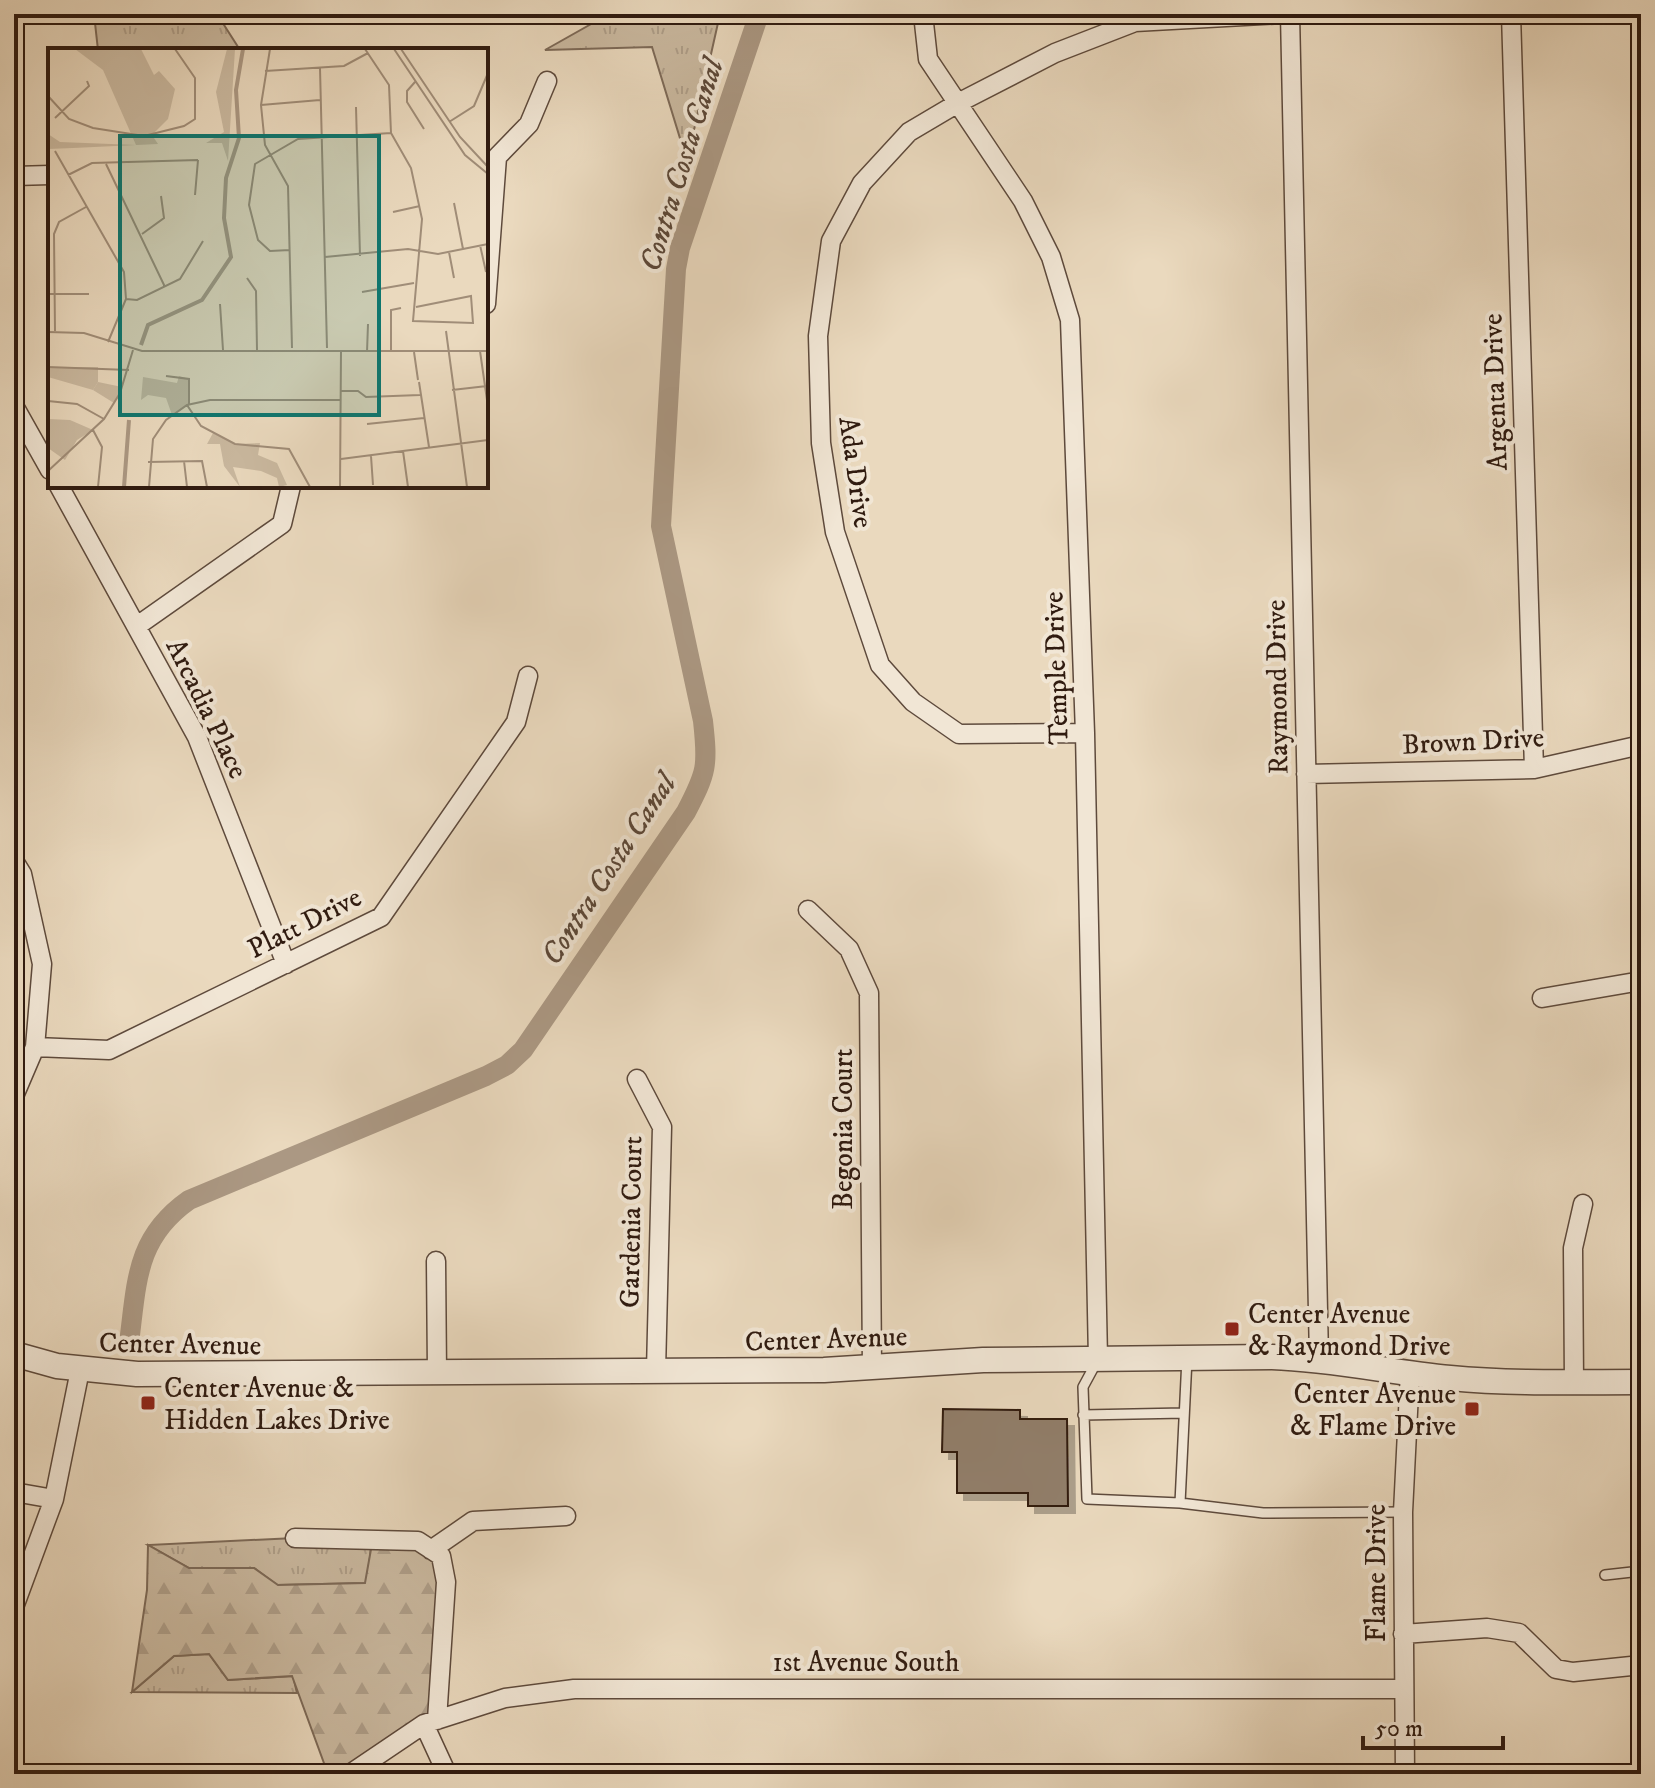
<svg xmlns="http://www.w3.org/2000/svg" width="1655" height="1788" font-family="'IM FELL DW Pica',serif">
  <defs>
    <pattern id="grass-tufts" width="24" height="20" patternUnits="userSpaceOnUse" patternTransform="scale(2)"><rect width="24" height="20" fill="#cab9a0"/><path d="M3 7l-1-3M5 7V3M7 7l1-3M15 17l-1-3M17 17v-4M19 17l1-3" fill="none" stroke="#ae9e89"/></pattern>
    <pattern id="forest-firs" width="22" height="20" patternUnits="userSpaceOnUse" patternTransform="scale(2)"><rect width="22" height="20" fill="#cab9a0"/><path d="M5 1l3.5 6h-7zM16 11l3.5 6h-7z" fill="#ae9e89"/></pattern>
    <filter id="shadow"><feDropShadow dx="7" dy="7" stdDeviation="0" flood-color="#0004"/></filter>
  </defs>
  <rect width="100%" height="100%" fill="#ead9be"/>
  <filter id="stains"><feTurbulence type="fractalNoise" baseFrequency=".0025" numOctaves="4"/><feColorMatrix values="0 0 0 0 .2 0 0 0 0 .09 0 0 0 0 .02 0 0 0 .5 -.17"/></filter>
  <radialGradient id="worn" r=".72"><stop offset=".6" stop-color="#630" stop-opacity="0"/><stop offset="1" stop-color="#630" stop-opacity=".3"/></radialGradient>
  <path fill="url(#grass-tufts)" stroke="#7d6a58" stroke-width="2" d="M94,14H217L240,50H98Z
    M609,14H720L687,161L652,47L545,50Z
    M295,1538H373L366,1583L277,1585L254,1568H189L148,1545Z
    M209,1654L228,1680L293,1676L297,1693L132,1692L174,1656Z"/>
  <path fill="url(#forest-firs)" stroke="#7d6a58" stroke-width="2" d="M373,1538L441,1556L437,1720L350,1774H328L292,1676L228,1680L209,1654L174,1656L132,1692L147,1590L148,1545L189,1568H254L278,1585L365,1583Z"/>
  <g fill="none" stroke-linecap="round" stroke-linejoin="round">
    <path stroke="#ab9883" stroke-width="20" d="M130,1335C137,1277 138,1236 189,1200L486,1076L507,1065L523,1050L686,812C707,772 708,766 703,721L661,526L676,269L680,248L759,14"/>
  </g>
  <path fill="#917e6a" stroke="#301b10" stroke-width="2" filter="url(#shadow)" d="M943,1409L1020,1410V1419H1067L1068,1506H1028V1493H957V1452H942Z"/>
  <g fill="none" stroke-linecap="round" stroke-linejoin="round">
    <g stroke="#5e4a3c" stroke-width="12">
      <path id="service" d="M1096,1363L1083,1387L1087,1499L1180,1503L1263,1513L1403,1512
        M1083,1415L1184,1413
        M1180,1503L1187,1358
        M1605,1575L1641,1571"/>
    </g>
    <g stroke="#5e4a3c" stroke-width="21">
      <path id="minor" d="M923,14L928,59L1023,201L1051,257L1070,320L1085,733L1098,1359
        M1290,14L1319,1358
        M1511,14L1534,769
        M497,157L529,124L547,81
        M14,176L50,175
        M486,304L497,157
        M14,406L50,470
        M59,486L197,737L286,964
        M137,626L282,524L291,486
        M1085,733L959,734L913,702L880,665L835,532L821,443L818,336L831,241L862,183L909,132L958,103L1055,53L1135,22L1283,14
        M1306,774L1534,769L1641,745
        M14,861L22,874L42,964L35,1047L14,1096
        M808,910L849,949L869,993L872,1369
        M1542,998L1641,981
        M35,1047L109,1050L381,917L516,722L528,676
        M637,1079L662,1127L656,1371
        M436,1261L437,1373
        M1574,1382L1573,1248L1583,1204
        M14,1492L54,1499
        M295,1538L418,1541L441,1556L446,1582L437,1720
        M431,1550L473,1521L566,1516
        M14,1607L54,1499L80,1370
        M1403,1634L1487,1628L1519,1633L1556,1669L1573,1672L1641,1665
        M424,1724L447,1774
        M350,1774L424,1724L505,1698L574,1689H1402
        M1405,1774L1403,1512L1410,1372"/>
    </g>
    <g stroke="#5e4a3c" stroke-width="27">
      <path id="tertiary" d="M14,1354L57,1366L137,1374L824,1370L983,1360L1272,1357C1332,1359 1390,1372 1450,1378C1513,1384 1577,1382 1641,1382"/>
    </g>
    <use href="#service" stroke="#f1e6d5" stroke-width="9"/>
    <use href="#minor" stroke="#f1e6d5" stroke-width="18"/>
    <use href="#tertiary" stroke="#f1e6d5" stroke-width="24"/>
  </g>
  <g fill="#8f2418" stroke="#f1e6d5" stroke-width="3">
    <rect x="1224" y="1321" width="16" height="16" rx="4"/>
    <rect x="140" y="1395" width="16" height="16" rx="4"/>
    <rect x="1464" y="1401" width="16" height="16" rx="4"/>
  </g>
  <g text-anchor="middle" stroke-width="8" stroke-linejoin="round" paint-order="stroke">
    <g font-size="28" fill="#301b10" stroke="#f1e6d5">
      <text transform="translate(1494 392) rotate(-92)" y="10">Argenta Drive</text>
      <text transform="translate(857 472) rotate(82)" y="10">Ada Drive</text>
      <text transform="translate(1055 668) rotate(-92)" y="10">Temple Drive</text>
      <text transform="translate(1276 687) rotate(-91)" y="10">Raymond Drive</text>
      <text transform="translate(208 708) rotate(64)" y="10">Arcadia Place</text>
      <text transform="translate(1473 740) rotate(-3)" y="10">Brown Drive</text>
      <text transform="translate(304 922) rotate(-27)" y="10">Platt Drive</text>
      <text transform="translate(842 1129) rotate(-90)" y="10">Begonia Court</text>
      <text transform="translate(630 1222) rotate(-89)" y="10">Gardenia Court</text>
      <text transform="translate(826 1338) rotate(-2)" y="10">Center Avenue</text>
      <text transform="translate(180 1343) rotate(1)" y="10">Center Avenue</text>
      <text transform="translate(1375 1573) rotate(-90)" y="10">Flame Drive</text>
      <text x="866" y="1671">1st Avenue South</text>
    </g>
    <g font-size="28" fill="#301b10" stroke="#f1e6d5" text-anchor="start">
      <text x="1248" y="1323">Center Avenue<tspan x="1248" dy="32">&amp; Raymond Drive</tspan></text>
      <text x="164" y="1397">Center Avenue &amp;<tspan x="164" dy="32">Hidden Lakes Drive</tspan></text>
      <text x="1456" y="1403" text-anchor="end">Center Avenue<tspan x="1456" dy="32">&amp; Flame Drive</tspan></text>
    </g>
    <g font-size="30" font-style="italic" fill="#5b4738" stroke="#f1e6d5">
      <text transform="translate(681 165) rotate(-73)" y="10">Contra Costa Canal</text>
      <text transform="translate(608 869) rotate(-57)" y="10">Contra Costa Canal</text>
    </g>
  </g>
  <g transform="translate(48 48)">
    <rect width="440" height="440" fill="#ead9be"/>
    <path d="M27,1H93L106,27L111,23L127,41L120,71L104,87L110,96L25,100L0,101V86L12,94L88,97L55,22ZM179,1H187L180,113L174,95H158L176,84L168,44ZM50,334L74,339L66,355L45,342Z" fill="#cab9a0"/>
    <path d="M0,319H50V334L45,342L0,329ZM131,328L141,331V357L124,367L118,350L100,347L93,352L95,329L129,335ZM0,371L22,372L45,382L29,392L17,412L0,400Z" fill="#cab9a0"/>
    <path d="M165,385L187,396L212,395L210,407L229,415L239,437L231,439L229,430L213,423L185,419L192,439L176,418L172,396H159Z" fill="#cab9a0"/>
    <path fill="none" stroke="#ab9883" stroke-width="4" d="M93,297L100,277L154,252L183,209L176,170L178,130L191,90L188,42L195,1M76,439L81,372"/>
    <path fill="none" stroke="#a08d78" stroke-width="2" d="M222,1L213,57L217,97L240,138L244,300M317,1L341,37L343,85L363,120L374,171L365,273L425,275L423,248L368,259M346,1L417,107L440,126M353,1L412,89L440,119M272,20L279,300M217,23L296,18L320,5M367,34L359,43V54L376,81M0,48L21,71L45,80L96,88L136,78L147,71V30L127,1M213,57L272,52M308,59L312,208M7,70L41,38L39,33M401,74L426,58L440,25M7,103L76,224L78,251L60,294M58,116L117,239M20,127L44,115L150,112M147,147L150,112M406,155L415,201M345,164L372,158M94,186L116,170L113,148M432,197L438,224M242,202L222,203L210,192L201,157L207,116L250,91L343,85M401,204L406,230M277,209L360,201L390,206L440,196M199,230L208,243L209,302M314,244L366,235M0,246H41M78,251L89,252L132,231L155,193M172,256L175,302M7,283L6,186L11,174L38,159M398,283L419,439M0,284L36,285L94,303H440M432,303L440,359M319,304L320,276M343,304V262L353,260M366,304L370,332M0,319L81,322M118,328L141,331V357M371,334L381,399M404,342L439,338M292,343H310L318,349L372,347M0,353L29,356L56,371M139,357L153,378L187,396L241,401L262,439M319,376L376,370M45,382L54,399L50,439M355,403L360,439M323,408L325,437M293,411L440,392M136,413L139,439M100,414L154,413L159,439M0,423L56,371L72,345L85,302M101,439L105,391L118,372L139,357L162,352H292M292,439L293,302"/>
    <path fill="#0f766e" fill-opacity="0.15" stroke="#0f766e" stroke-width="4" d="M72,88H331V367H72Z"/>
    <rect width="440" height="440" fill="none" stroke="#301b10" stroke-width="4"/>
  </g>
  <rect width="1655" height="1788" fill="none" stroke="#ead9be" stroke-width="48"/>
  <rect x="16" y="16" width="1623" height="1756" fill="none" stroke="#301b10" stroke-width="4"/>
  <rect x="24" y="24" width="1607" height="1740" fill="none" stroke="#301b10" stroke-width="2"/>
  <path d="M1363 1736v12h140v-12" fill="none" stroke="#301b10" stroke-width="4"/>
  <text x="1375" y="1736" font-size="24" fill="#301b10" stroke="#f1e6d5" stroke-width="6" paint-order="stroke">50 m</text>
  <rect width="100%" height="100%" filter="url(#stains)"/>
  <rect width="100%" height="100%" fill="url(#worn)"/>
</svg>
